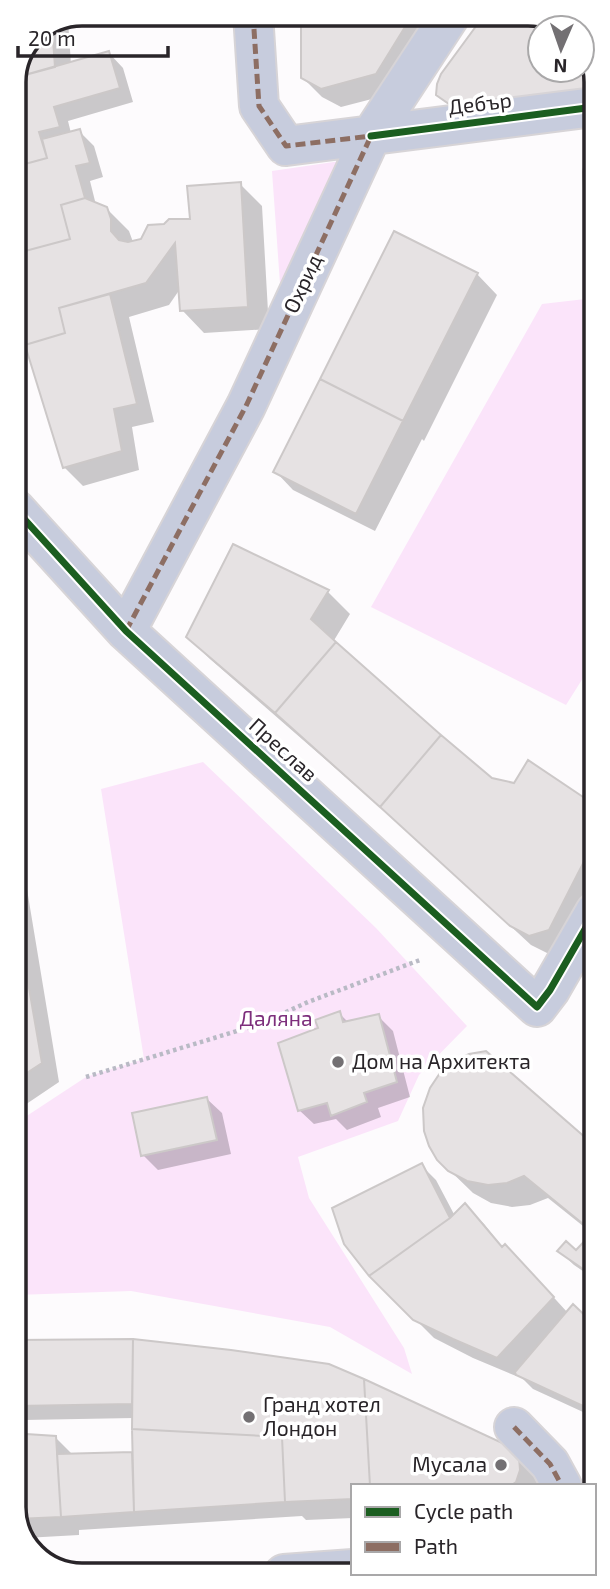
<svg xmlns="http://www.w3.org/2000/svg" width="610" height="1589" font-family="'Exo 2',sans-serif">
  <rect width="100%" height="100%" fill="#fdfbfd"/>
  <path fill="#fbe4fa" d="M361,158L283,326L272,171Z
    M594,298L595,659L566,705L371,607L542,304Z
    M203,762L376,928L467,1026L419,1075L398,1121L298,1157L309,1198L404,1348L412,1374L330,1327L131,1291L16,1295V1123L86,1077L144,1059L101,789Z"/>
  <path fill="#0003" d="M303,14H443L395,93L341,107L322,97L303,78Z
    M68,20L71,64L109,53L123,68L133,102L68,121L71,133L79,131L94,146L103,177L90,181L96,205L106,208L129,231L133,242L192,220L240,184L262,206L269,329L204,333L182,310L180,289L169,305L129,317L154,422L132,427L139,470L83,486L65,468L14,78L34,34Z
    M477,274L497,295L424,441L422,439L375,531L293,490L275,471Z
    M328,592L350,614L333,642L491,780L595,807V894L549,954L531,945L404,828L210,659L188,637Z
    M15,817L59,1082L16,1111Z
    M339,1013L349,1023L378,1016L393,1031L410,1097L378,1108L381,1117L347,1130L336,1119L314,1124L299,1110L321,1029Z
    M485,1053L595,1148L596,1280L574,1265L559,1251L576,1252L593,1234L548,1198L530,1205L512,1207L491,1203L473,1193L438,1159Z
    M207,1099L222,1113L231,1154L158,1170L143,1155Z
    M421,1165L436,1180L455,1216L465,1206L484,1224L503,1248L524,1265L568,1313L596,1411H594L596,1413V1418L533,1389L518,1374L516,1376L473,1358L434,1338L370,1274Z
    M133,1341L514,1451L537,1474L541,1486H353V1518L306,1520L302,1516L79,1530V1535L25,1538L16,1525V1441L55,1437L73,1455L133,1454L134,1418L24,1420L16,1423V1342Z"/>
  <path fill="#e6e2e3" stroke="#ccc8c8" stroke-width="2" d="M301,14H413L376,74L321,89L301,78Z
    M485,14H533L569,28H540V70H582V47L594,64V91L465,108L449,104L436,95L437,84L441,74Z
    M52,26L55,67L14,78L34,34Z
    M109,51L120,88L54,107L60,127L39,132L47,158L14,167V78Z
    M80,129L90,163L76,166L85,198L61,205L70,239L14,254V167L47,158L42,139Z
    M594,156V243L587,238L583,172L586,158Z
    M241,182L248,307L180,311L175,243L146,283L59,308L65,333L25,345L14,310V254L70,239L61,205L85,198L107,207L111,219V231L119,240L128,242L141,239L148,225L164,224L169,219H190L187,186Z
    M394,231L478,273L403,421L320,379Z
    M110,294L137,404L114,409L122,451L63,468L25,345L65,333L59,308Z
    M320,379L403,421L356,514L273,472Z
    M233,544L329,590L311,619L336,642L275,713L186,637Z
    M336,642L441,735L380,807L275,713Z
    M441,735L492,778L514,783L528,760L595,805V840L549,930L529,936L510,926L380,807Z
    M15,907L42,1063L16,1080Z
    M340,1011L343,1022L379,1014L397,1082L364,1093L367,1102L331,1116L327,1103L298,1111L278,1043L318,1028L315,1020Z
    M486,1051L595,1146L596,1229L593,1232L524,1176L507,1183L488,1185L467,1181L448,1171L437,1160L429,1146L424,1131L423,1108L430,1088L440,1073L454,1061L469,1054Z
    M207,1097L217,1140L141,1156L132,1113Z
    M422,1163L450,1218L369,1276L344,1244L332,1208Z
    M465,1203L502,1247L505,1244L554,1297L497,1358L453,1339L413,1320L369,1276L450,1218Z
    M596,1229V1278L557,1251L566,1241L576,1250Z
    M573,1304L596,1326V1412L516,1375L515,1372Z
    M133,1339L231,1350L329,1364L364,1379L370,1486H353V1499L285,1502L282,1437L132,1429Z
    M133,1339L132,1404L16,1406V1340Z
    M364,1379L515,1449L519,1456L520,1470L516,1482L510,1486H370Z
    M132,1429L282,1437L285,1502L134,1512Z
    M26,1434L56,1436L61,1517L16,1519V1439Z
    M132,1452L134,1512L61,1517L57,1454Z"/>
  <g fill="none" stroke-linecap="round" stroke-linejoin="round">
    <g stroke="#d7d4d7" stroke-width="42">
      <path id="street" d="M253,14L259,106L286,146L594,107
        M15,509L126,631L537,1007L550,990L595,912
        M126,631L246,406L371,136L451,14
        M514,1427L550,1464L562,1486
        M284,1574L353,1569"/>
    </g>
    <path stroke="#b9bac5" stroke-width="4.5" stroke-dasharray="3.5 3.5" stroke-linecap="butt" d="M86,1077L260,1024L308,1002L420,960"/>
    <use href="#street" stroke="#c7ccdd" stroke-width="38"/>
    <path stroke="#8d6e63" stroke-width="5" stroke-dasharray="10 5" stroke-linecap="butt" d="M253,14L259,106L286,146L371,136
      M126,631L246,406L371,136
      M514,1427L550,1464L562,1486
      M284,1574L353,1569"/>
    <g stroke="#fff" stroke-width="11">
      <path id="cycleway" d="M371,136L594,107
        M15,509L126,631L537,1007L550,990L595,912"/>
    </g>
    <use href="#cycleway" stroke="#1b5e20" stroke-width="7"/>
  </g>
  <g fill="#737073" stroke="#fff" stroke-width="2.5">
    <circle cx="338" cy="1062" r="7"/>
    <circle cx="249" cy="1417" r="7"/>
    <circle cx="501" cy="1465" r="7"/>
  </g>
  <g text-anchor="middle" stroke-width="7" stroke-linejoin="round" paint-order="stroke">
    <g font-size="21" fill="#292529" stroke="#fff">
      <text transform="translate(480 104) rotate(-7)" y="7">Дебър</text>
      <text transform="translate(303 284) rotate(-65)" y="7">Охрид</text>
      <text transform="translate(283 750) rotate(42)" y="7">Преслав</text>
    </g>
    <g font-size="21" fill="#7d2f7c" stroke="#fff">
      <text x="276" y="1026">Даляна</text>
    </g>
    <g font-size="21" fill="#292529" stroke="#fff" text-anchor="start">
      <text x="352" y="1069">Дом на Архитекта</text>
      <text x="263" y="1412">Гранд хотел<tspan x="263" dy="24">Лондон</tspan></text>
      <text x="487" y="1472" text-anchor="end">Мусала</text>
    </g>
  </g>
  <path d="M0 0H610V1589H0ZM82 26H528A56 56 0 0 1 584 82V1507A56 56 0 0 1 528 1563H82A56 56 0 0 1 26 1507V82A56 56 0 0 1 82 26Z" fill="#fff" fill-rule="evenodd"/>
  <path fill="none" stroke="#292529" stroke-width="3.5" d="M82 26H528A56 56 0 0 1 584 82V1507A56 56 0 0 1 528 1563H82A56 56 0 0 1 26 1507V82A56 56 0 0 1 82 26Z"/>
  <rect x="351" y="1484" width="245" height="91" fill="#ffffff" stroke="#a9a8a9" stroke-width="2"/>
  <rect x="365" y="1507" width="35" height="10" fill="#1b5e20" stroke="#a9a8a9" stroke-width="2"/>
  <text x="414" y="1519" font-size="21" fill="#292529">Cycle path</text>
  <rect x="365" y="1542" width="35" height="10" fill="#8d6e63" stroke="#a9a8a9" stroke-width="2"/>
  <text x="414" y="1554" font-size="21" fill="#292529">Path</text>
  <g transform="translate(561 49) rotate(182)"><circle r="33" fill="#ffffff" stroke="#a9a8a9" stroke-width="2"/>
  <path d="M0-5L12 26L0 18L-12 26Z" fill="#737073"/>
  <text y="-10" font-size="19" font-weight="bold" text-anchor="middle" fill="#292529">N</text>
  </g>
  <path d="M18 46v10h150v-10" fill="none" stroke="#292529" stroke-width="3.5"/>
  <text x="28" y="46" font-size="21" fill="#292529" stroke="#ffffff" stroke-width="5" paint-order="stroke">20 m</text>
</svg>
